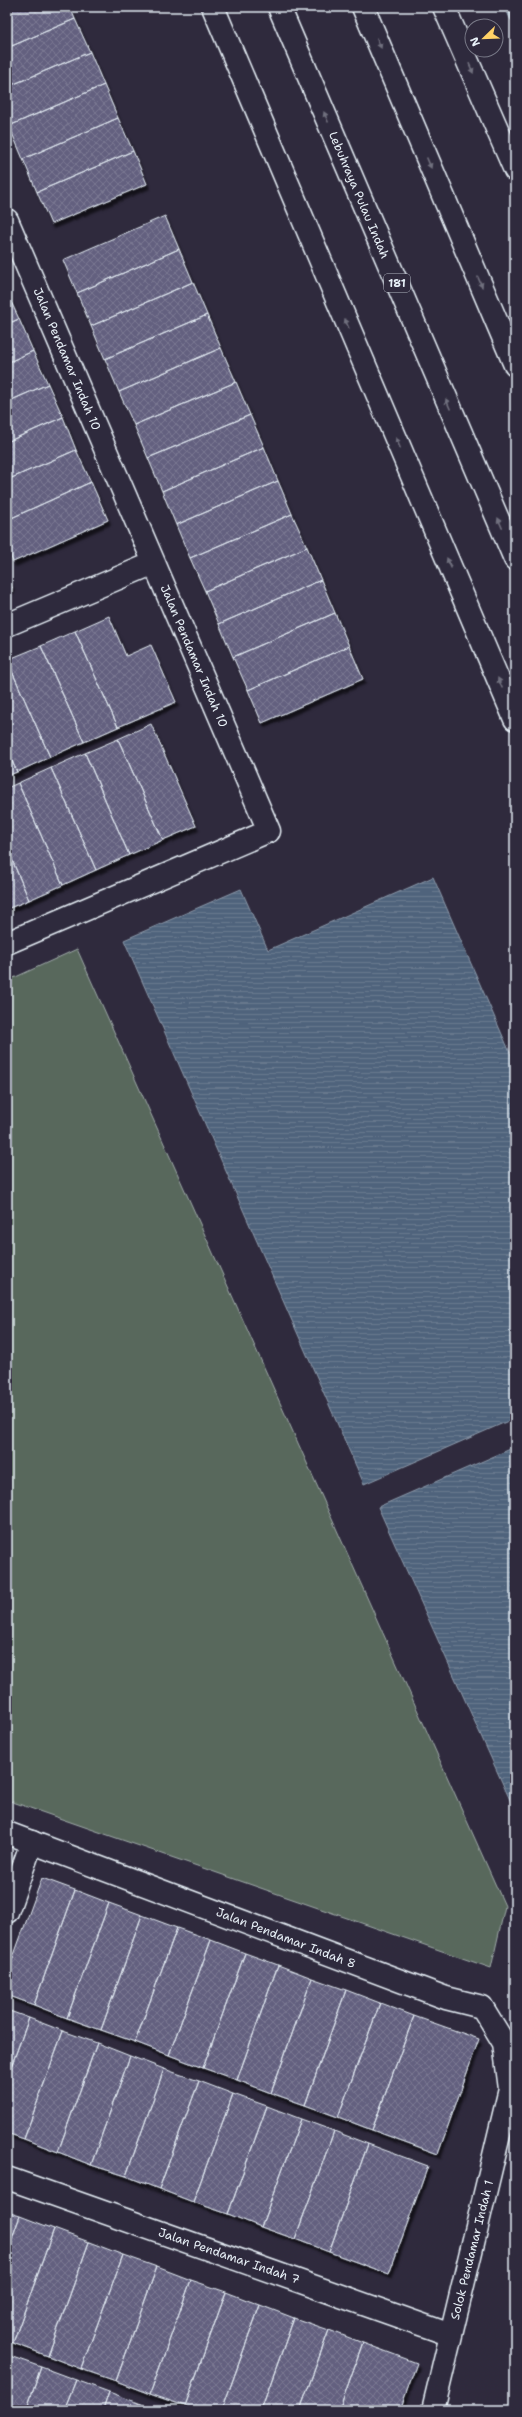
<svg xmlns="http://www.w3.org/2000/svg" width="522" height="2417" font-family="'Shantell Sans',sans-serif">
  <defs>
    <pattern id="water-rules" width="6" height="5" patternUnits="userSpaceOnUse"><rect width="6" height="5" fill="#50637b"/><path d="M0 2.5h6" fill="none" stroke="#697a8e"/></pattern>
    <pattern id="building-cross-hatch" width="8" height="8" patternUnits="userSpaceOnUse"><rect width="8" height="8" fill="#64617f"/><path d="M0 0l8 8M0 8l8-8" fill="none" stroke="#7a7892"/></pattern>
    <filter id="shadow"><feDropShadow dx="2.5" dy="4.5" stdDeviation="1" flood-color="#0009"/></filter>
  </defs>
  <rect width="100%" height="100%" fill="#2f2a3d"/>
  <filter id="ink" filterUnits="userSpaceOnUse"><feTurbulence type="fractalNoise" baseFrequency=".025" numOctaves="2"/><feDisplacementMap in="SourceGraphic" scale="8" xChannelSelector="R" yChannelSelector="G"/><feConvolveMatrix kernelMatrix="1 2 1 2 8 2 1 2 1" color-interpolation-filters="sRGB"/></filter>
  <g filter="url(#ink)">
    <path fill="#59675c" stroke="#a0acaa" d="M77,949L505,1906L491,1968L7,1800V981Z"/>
    <path fill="url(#water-rules)" stroke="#8d9cad" d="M433,877L515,1064V1418L364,1484L124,940L241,889L268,950Z
      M515,1447V1811L378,1507Z"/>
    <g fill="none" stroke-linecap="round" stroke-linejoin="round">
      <path stroke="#8d9cad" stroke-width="12" d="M511,7L515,16"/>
    </g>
    <path fill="url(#building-cross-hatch)" stroke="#e8f1f8" filter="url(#shadow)" d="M13,7H70L75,19L7,48V9Z
      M75,19L90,52L7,87V48Z
      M90,52L104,85L9,126L7,121V87Z
      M104,85L118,118L23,159L9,126Z
      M118,118L133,151L37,192L23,159Z
      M133,151L147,184L51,224L37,192Z
      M165,216L179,249L77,293L63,260Z
      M179,249L193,282L91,326L77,293Z
      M193,282L207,315L105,359L91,326Z
      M7,293L19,319L7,324Z
      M207,315L221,348L119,392L105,359Z
      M19,319L33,351L7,363V324Z
      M221,348L236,382L134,425L119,392Z
      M33,351L48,384L7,402V363Z
      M236,382L250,415L148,458L134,425Z
      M48,384L63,417L7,442V402Z
      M250,415L264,447L162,491L148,458Z
      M63,417L76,450L7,480V442Z
      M264,447L278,481L176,525L162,491Z
      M76,450L91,482L7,520V480Z
      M278,481L292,514L190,558L176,525Z
      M91,482L108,520L13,562L7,547V520Z
      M292,514L307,547L205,591L190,558Z
      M307,547L321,580L219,624L205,591Z
      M7,576L12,588L7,590Z
      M321,580L335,613L233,657L219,624Z
      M335,613L349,646L248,690L233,657Z
      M109,616L126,656L151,645L176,702L118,727L75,631Z
      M75,631L118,727L84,742L41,646Z
      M41,646L84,742L50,757L7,660Z
      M349,646L363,679L262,723L248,690Z
      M7,660L50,757L17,772L7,750Z
      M151,724L196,826L163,840L118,739Z
      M118,739L163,840L129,855L85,753Z
      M7,750L17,772L7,776Z
      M85,753L129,855L96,870L51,768Z
      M51,768L96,870L63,885L18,783Z
      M18,783L63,885L29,900L7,848V788Z
      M7,848L29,900L7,909Z
      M42,1878L75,1890L34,2005L7,1995V1974Z
      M75,1890L109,1903L67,2018L34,2005Z
      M109,1903L142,1915L101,2030L67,2018Z
      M142,1915L177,1928L135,2042L101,2030Z
      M177,1928L211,1940L169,2055L135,2042Z
      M211,1940L245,1953L203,2068L169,2055Z
      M245,1953L278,1965L237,2080L203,2068Z
      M278,1965L312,1978L271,2093L237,2080Z
      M312,1978L346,1990L305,2105L271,2093Z
      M346,1990L380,2003L338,2117L305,2105Z
      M380,2003L414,2016L372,2130L338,2117Z
      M7,2010L29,2018L7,2078Z
      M414,2016L479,2039L438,2154L372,2130Z
      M29,2018L63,2031L24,2139L7,2133V2078Z
      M63,2031L97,2043L58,2152L24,2139Z
      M97,2043L130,2056L91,2165L58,2152Z
      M130,2056L164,2069L126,2176L91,2165Z
      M164,2069L199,2081L159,2189L126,2176Z
      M199,2081L233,2094L193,2202L159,2189Z
      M233,2094L267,2106L228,2214L193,2202Z
      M267,2106L301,2119L261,2227L228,2214Z
      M301,2119L334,2131L295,2239L261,2227Z
      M334,2131L368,2144L329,2252L295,2239Z
      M368,2144L428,2166L389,2274L329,2252Z
      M7,2212L20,2216L7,2252Z
      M20,2216L54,2229L13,2343L7,2341V2252Z
      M54,2229L89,2242L48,2356L13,2343Z
      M89,2242L123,2255L81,2369L48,2356Z
      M123,2255L157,2267L116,2381L81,2369Z
      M157,2267L191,2280L150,2394L116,2381Z
      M191,2280L226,2292L185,2406L150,2394Z
      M226,2292L260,2305L222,2410H195L185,2406Z
      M260,2305L294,2318L261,2410H222Z
      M294,2318L329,2330L300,2410H261Z
      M329,2330L363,2343L339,2410H300Z
      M363,2343L417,2363L400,2410H339Z
      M7,2355L41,2367L26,2410H7Z
      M41,2367L76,2380L64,2410H26Z
      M76,2380L109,2392L103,2410H64Z
      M109,2392L144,2405L142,2410H103Z
      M144,2405L158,2410H142Z"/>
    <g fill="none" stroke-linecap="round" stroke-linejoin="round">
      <g stroke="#e8f1f8" stroke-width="25">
        <path id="service" d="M7,1912L32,1842"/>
      </g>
      <g stroke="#e8f1f8" stroke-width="25">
        <path id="minor" d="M7,220L269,831L7,943
          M7,625L154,563
          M7,1833L446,1998L482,2007L504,2043L510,2089L433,2410
          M7,2178L451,2335"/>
      </g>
      <g stroke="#e8f1f8" stroke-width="25">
        <path id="primary" d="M213,7L515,719
          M279,7L515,559
          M363,7L515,365
          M444,7L515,170"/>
      </g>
      <use href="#service" stroke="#2f2a3d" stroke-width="22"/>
      <use href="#minor" stroke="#2f2a3d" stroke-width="22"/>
      <use href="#primary" stroke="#2f2a3d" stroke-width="22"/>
    </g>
    <defs><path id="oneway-solid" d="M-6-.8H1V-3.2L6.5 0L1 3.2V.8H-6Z"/></defs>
    <g fill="#70707e">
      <use href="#oneway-solid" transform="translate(379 43) rotate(67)"/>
      <use href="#oneway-solid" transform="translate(471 68) rotate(66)"/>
      <use href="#oneway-solid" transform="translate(326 117) rotate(-113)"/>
      <use href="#oneway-solid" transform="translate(429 163) rotate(67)"/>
      <use href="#oneway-solid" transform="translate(480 282) rotate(67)"/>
      <use href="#oneway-solid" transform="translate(347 324) rotate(-113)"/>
      <use href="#oneway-solid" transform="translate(448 404) rotate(-113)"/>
      <use href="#oneway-solid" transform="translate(398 443) rotate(-113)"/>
      <use href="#oneway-solid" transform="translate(500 523) rotate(-113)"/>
      <use href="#oneway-solid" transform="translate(449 563) rotate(-113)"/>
      <use href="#oneway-solid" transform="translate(500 683) rotate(-113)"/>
    </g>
  </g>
  <g text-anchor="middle" stroke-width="3.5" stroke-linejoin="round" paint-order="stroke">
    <rect fill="#2f2a3d" stroke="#b0b5c0" stroke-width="1" x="384" y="274" width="26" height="18" rx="3"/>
    <g font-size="11" font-weight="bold" fill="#e8f1f8">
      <text x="397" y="287">181</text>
    </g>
    <g font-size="12" fill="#e8f1f8" stroke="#2f2a3d">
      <text transform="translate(359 195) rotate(67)" y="4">Lebuhraya Pulau Indah</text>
      <text transform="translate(67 359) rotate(67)" y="4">Jalan Pendamar Indah 10</text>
      <text transform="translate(194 656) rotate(67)" y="4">Jalan Pendamar Indah 10</text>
      <text transform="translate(286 1938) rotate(21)" y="4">Jalan Pendamar Indah 8</text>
      <text transform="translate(472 2250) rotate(-76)" y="4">Solok Pendamar Indah 1</text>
      <text transform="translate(229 2256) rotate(19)" y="4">Jalan Pendamar Indah 7</text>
    </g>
  </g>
  <rect width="522" height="2417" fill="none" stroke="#2f2a3d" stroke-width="24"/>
  <rect x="12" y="12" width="498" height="2393" fill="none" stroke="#e8f1f8" stroke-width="1.5" filter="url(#ink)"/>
  <g transform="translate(484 38) rotate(247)"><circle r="19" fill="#2f2a3d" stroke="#797a88"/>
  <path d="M0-3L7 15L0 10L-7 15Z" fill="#ffd166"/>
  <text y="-6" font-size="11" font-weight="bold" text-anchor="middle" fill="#e8f1f8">N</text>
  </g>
</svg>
